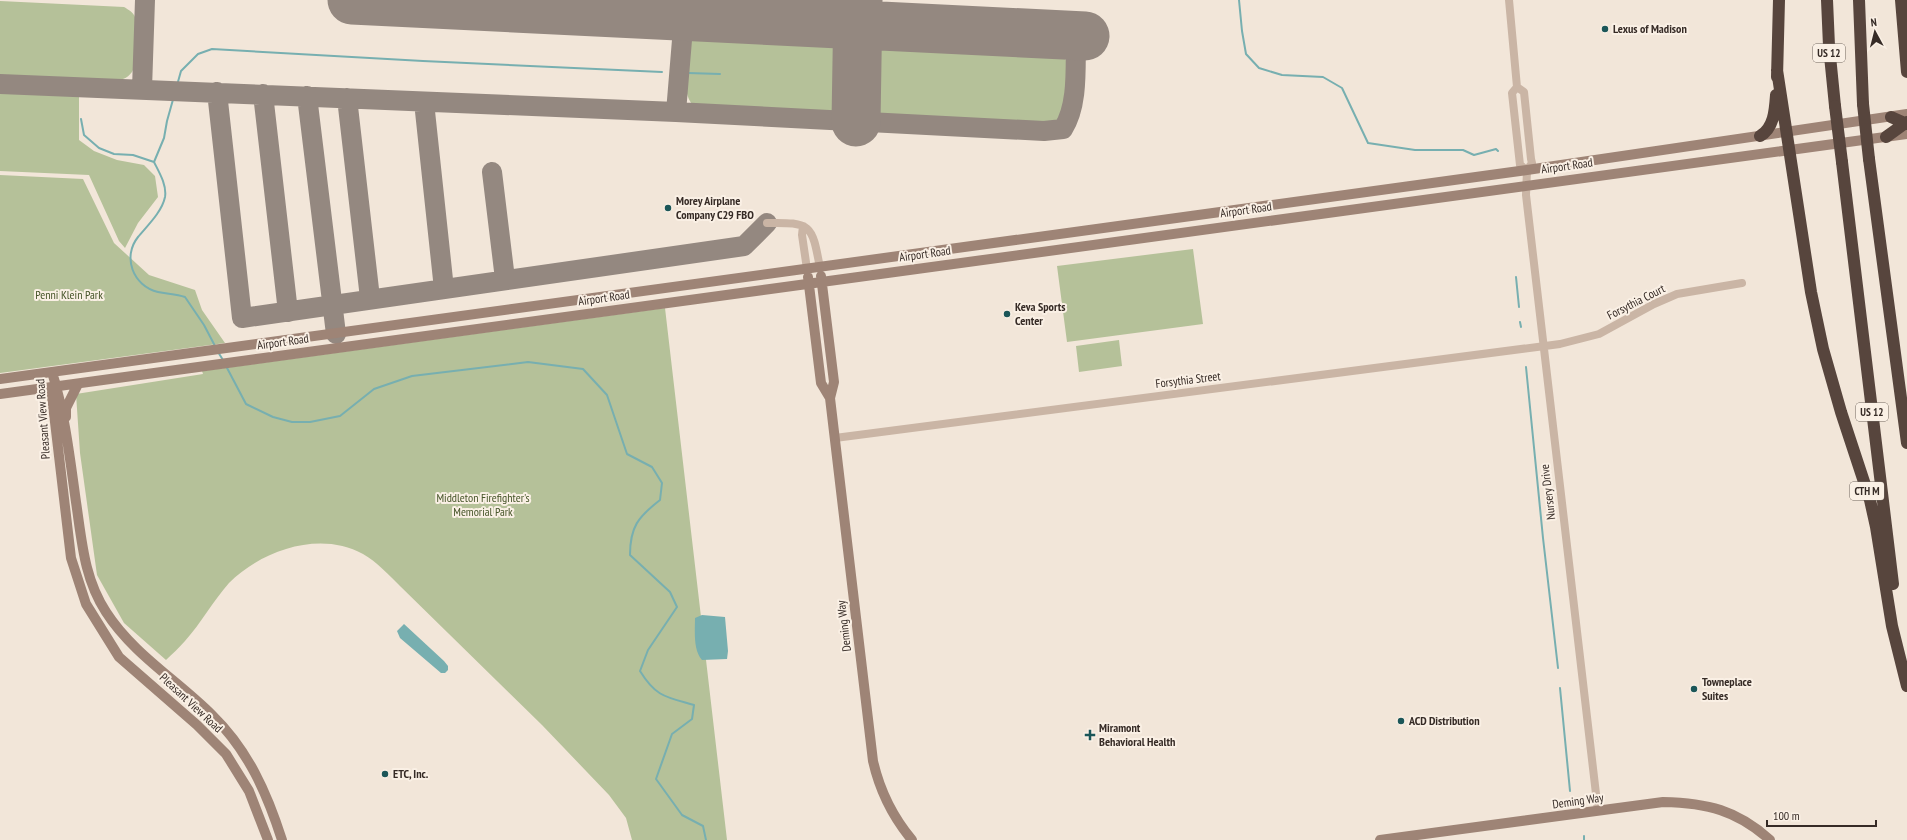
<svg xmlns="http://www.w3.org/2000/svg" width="1907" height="840" font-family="'PT Sans Narrow',sans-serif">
  <rect width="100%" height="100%" fill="#f2e6d9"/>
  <path fill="#b5c199" d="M0,1L124,7C129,10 133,12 135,17C138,25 137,66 132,72C127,79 121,80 113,81L0,76Z
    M702,33L839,40L837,114L705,109C702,108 698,108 696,107C680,99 687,63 688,48L690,41Z
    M879,41L1057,51L1064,56L1068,65L1065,110L1059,121L1046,125L878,117Z
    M0,91L79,95V140L94,151L117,160L144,165L155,176L158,197L138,223L125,248L119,241L89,175L0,171Z
    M0,175L83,179L114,243L149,275L195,290L202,310L225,343L0,373Z
    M1193,249L1203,324L1067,342L1057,266Z
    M665,308L727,840H632L626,818L609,795L542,725L400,586C389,575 377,562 363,554C320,530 262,550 229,583C213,601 201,623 185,641C179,648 172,654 166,660L124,623L97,575L80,453L76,394L203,374L202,371Z
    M1119,340L1122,366L1079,372L1076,346Z"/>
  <path fill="#77afb0" d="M702,615L725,617L728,651L727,659L702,660C693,650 695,631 695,618Z
    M404,624L444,661L448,666V670L445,673H441L400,638L397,631Z"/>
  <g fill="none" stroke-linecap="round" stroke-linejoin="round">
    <path stroke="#77afb0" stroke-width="2" d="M1239,0L1242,31L1246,54L1259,68L1282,75L1323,77L1342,88L1368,143L1415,150H1463L1474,155L1496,149L1498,151
      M688,73L720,74
      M81,119L84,135L99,148L114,154L133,155L154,162C159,172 167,185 165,197C162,212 147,226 138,237C122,257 133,286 158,292C167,294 176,294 185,297L204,325L215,346
      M154,162L164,138L167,121L181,71L198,54L212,49L423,61L662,72
      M1516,277L1519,307
      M1520,322L1521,327
      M218,352L223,360
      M226,366L246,404L273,417L292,422H310L340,416L374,389L412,376L528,362L583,369L607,395L627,454L652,467L662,483L660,500C638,517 630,527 630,555L670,592L677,607L648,650L640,671C656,697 666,697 694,705L692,719L672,734L656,779L682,815L703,826L706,840
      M1526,367L1543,538L1558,668
      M1560,688L1570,791
      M1584,836V840"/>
    <path stroke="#948880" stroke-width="20" d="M0,84L676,112L1044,131L1063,129C1079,104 1075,65 1076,35
      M142,89L145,0
      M217,92L242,318L744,246L767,223
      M263,94L288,312
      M307,96L336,334
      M347,98L370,298
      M424,102L444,289
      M676,112L684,16
      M492,172L505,279"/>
    <path stroke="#948880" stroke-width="49" d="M352,0L1085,36
      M856,122L858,0"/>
    <path stroke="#cab5a5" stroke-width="8" d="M1509,0L1517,87L1512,93L1520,165L1527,170
      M1517,87L1524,92L1531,159L1532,163L1527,170L1526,195L1598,811
      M767,223C812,222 812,225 820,268
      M803,226L802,235L807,269
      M835,438L1560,344L1599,334L1654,304L1677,294L1742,283"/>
    <path stroke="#9e8476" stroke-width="10" d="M821,276L834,382L830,398L873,761C880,792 892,816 912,840
      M808,277L821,383L830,398
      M52,372C65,414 70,459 76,502C82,542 84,578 106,612C133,654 177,680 212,715C248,750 267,793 282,840
      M0,379L1527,170L1907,114
      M51,388L71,558L86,604L119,657L197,725L226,754L249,791L268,840
      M0,394L1907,134
      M66,417V408L78,384
      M1380,840L1663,802C1707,803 1737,810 1770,840"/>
    <path stroke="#57453d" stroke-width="12" d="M1827,0L1829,46L1835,106
      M1859,0L1863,104
      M1901,0L1907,72
      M1777,70L1811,292L1823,349L1841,412L1870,500L1876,527L1892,626L1907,686
      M1777,77L1779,0
      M1891,117L1907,124
      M1760,136C1774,128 1775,110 1776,95
      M1886,137L1907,122
      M1869,159L1907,443
      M1842,162L1893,584"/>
    <path stroke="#57453d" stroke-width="12" d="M1863,104L1869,159
      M1835,106L1842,162"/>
  </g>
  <g fill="#1b5658" stroke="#faf0e5" stroke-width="1.5">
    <circle cx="1605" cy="29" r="4"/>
    <circle cx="668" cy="208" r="4"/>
    <circle cx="1007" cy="314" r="4"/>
    <circle cx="1694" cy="689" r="4"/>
    <circle cx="1401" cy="721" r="4"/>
    <path d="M1088 729h4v4h4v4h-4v4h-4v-4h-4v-4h4z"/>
    <circle cx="385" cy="774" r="4"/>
  </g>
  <g text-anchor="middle" stroke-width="4" stroke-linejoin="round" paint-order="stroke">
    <g fill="#faf0e5" stroke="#71665f" stroke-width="1">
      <rect x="1813" y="44" width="32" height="18" rx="3"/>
      <rect x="1856" y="403" width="32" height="18" rx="3"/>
      <rect x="1850" y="482" width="34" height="18" rx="3"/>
    </g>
    <g font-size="11" font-weight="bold" fill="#362b26">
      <text x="1829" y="57">US 12</text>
      <text x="1872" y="416">US 12</text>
      <text x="1867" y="495">CTH M</text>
    </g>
    <g font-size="12" font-weight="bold" fill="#362b26" stroke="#faf0e5" text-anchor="start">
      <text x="1613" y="33">Lexus of Madison</text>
      <text x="676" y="205">Morey Airplane<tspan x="676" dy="14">Company C29 FBO</tspan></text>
      <text x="1015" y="311">Keva Sports<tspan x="1015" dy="14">Center</tspan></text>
      <text x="1702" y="686">Towneplace<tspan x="1702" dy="14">Suites</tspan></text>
      <text x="1409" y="725">ACD Distribution</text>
      <text x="1099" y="732">Miramont<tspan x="1099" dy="14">Behavioral Health</tspan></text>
      <text x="393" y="778">ETC, Inc.</text>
    </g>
    <g font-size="12" fill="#362b26" stroke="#faf0e5">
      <text transform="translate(1567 166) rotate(-8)" y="4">Airport Road</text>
      <text transform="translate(1246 210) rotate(-8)" y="4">Airport Road</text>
      <text transform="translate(925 254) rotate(-8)" y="4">Airport Road</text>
      <text transform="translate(604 298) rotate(-8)" y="4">Airport Road</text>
      <text transform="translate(1636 302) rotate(-27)" y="4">Forsythia Court</text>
      <text transform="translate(283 342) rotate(-8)" y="4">Airport Road</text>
      <text transform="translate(1188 380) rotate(-7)" y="4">Forsythia Street</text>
      <text transform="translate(43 419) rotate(-94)" y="4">Pleasant View Road</text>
      <text transform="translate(1548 492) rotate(-97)" y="4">Nursery Drive</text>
      <text transform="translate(844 626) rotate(-97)" y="4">Deming Way</text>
      <text transform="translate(191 703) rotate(43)" y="4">Pleasant View Road</text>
      <text transform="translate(1578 801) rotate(-8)" y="4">Deming Way</text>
    </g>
    <g font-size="12" fill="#465529" stroke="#faf0e5">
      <text x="69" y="299">Penni Klein Park</text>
      <text x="483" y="502">Middleton Firefighter's<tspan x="483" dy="14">Memorial Park</tspan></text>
    </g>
  </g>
  <g transform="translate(1875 32) rotate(353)" stroke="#faf0e5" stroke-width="3" paint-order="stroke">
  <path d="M0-3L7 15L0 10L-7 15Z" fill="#362b26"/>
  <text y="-6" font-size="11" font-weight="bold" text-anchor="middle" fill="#362b26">N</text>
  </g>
  <path d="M1767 820v6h109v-6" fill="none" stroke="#362b26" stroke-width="2"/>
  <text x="1773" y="820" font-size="12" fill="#362b26" stroke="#faf0e5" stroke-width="3" paint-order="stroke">100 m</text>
</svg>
